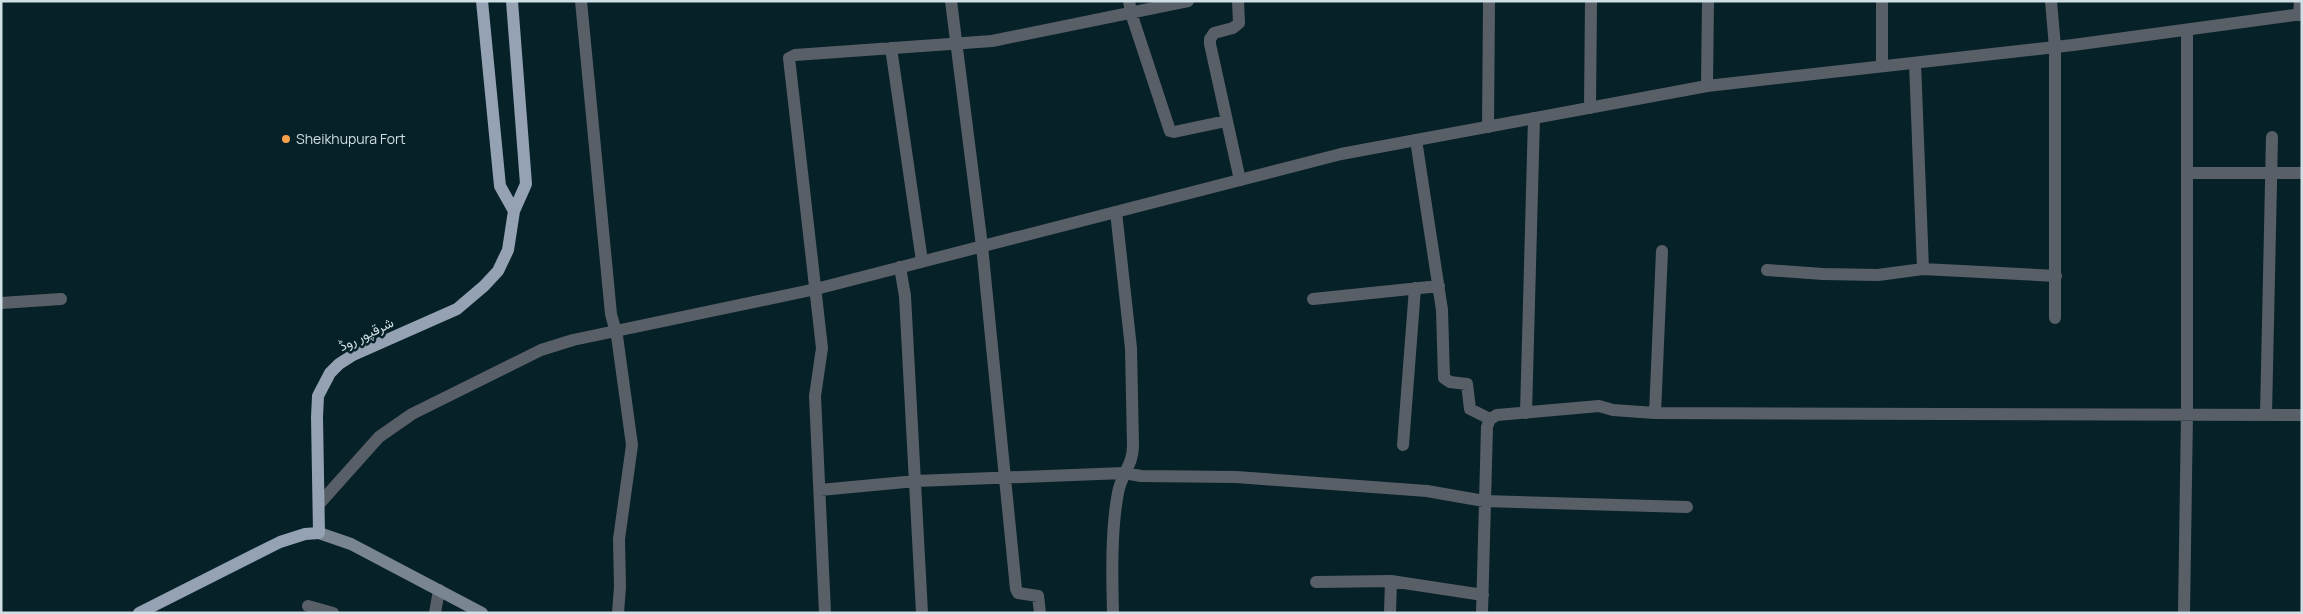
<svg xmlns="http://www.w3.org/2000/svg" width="2303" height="614" font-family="Manrope,Vazirmatn,sans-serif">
  <rect width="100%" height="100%" fill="#072129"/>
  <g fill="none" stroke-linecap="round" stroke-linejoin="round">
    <path stroke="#595f67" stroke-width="12" d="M581,1L611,314L617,336L632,445L619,539L620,587L618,613
      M951,1L982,246L1016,589L1018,593L1038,596L1040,613
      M1129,1L1131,13L1170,131L1174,132L1226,121
      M1238,1L1239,23L1233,28L1214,33L1210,39V44L1240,180
      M2051,1L2055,47V318
      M2299,15L2300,1
      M891,48L922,261
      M1915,63L1923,269
      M1882,66V1
      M1707,86L1708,1
      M1590,108L1591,1
      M1488,127L1489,1
      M1416,140L1442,310L1444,378L1450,382L1467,384L1470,409L1490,419
      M2188,173H2302
      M900,267L905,296L922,613
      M1767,270L1823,274L1878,275L1923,269L2056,276
      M1313,299L1439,286
      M1,303L61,299
      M1526,413L1534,118
      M1655,413L1662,251
      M2266,415L2272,137
      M1403,445L1415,288
      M820,490L916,481L1124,473L1141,476L1236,477L1427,491L1484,501L1687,507
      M1316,582L1391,581L1483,595
      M308,606L333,613
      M435,613L439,590
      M825,613L815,396L822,348L789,58L795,55L992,41L1188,1
      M1113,613C1112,576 1111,529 1118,493C1121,474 1133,465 1133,446L1131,348L1116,212
      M1390,613L1391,581
      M1482,613L1487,427L1490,419L1497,415L1599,406L1613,410L1655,413L2302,415
      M2184,613L2187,414V30"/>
    <path stroke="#595f67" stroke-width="12" d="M320,503L379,437L412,414L541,350L573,340L816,289L1341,154L1707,86L2073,45L2302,14"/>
    <path stroke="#7a8592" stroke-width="12" d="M319,533L351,544L482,613"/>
    <path stroke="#94a2b3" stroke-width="12" d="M482,1L500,186L514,211
      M139,613L280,542L305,534L319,533L317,417L318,396L330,373L339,364L353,355L457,309L484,286L498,271L508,250L514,211L526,184L512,1"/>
  </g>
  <circle fill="#f9a04c" stroke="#072129" stroke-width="2" cx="286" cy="139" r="5"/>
  <g text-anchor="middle" stroke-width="5" stroke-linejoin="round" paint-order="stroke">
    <g font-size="14" fill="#d0dfe4" stroke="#072129" text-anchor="start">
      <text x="296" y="144">Sheikhupura Fort</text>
    </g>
    <g font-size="14" fill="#d0dfe4" stroke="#072129">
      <text transform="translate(366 334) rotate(-26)" y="5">شرقپور روڈ</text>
    </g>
  </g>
  <rect width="2303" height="614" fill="none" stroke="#d0dfe4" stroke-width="5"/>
</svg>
